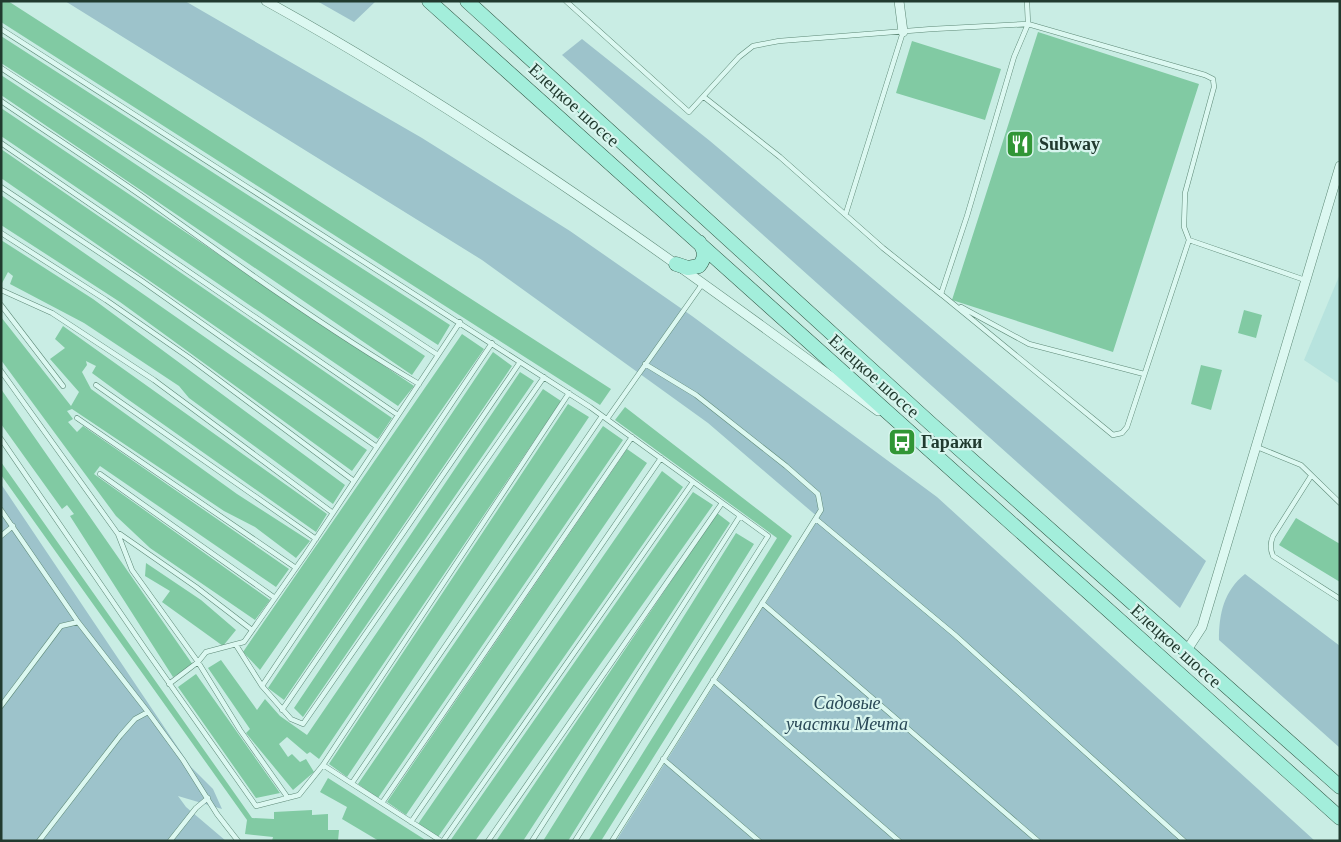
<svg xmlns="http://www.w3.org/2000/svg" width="1341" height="842" font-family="'Times New Roman',serif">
  <rect width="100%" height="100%" fill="#c9ede4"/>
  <path fill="#b7e3de" d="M1340,274V384L1304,360Z"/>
  <path fill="#9dc3cb" d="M65,1H185L422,138L570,231L692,316L937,497L1315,841H616L819,518L708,423L482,260Z
    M317,1H376L354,22Z
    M582,39L710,141L1206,561L1180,608L562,55Z
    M1,484L191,767L213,789L222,809L178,796L186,807L226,841H1Z
    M1245,574L1340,646V748L1219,640C1219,613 1224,591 1245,574Z"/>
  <path fill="#81caa3" d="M1,1H8L611,389L600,405L1,22Z
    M1038,32L1199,84L1113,352L952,300Z
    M1,36L450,325L438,345L1,63Z
    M912,41L1001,69L985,120L896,93Z
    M1,75L425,356L412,375L1,95Z
    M1,108L414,386L398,406L1,136Z
    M1,149L392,418L378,439L1,178Z
    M1,195L367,450L352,471L120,302L1,225Z
    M1,240L93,299L345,485L333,504L189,398L179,386L84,323L10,284L13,276L8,272L1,285Z
    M1244,310L1262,315L1256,338L1238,333Z
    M1,317L71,406L79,392L50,359L65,348L55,339L63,326L327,514L316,532L126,398L92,373L96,366L86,361L87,365L82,372L91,389L237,494L310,541L296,558L255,527L224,511L72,409L67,411L73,419L68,422L77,432L83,426L289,569L276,587L100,466L94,474L270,600L255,620L150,548L116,516L1,360Z
    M462,334L484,349L260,670L243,652Z
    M493,352L512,366L284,700L268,688Z
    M1201,365L1222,370L1211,410L1191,404Z
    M520,372L534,381L303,717L294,708Z
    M1,389L193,665L173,677L70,516L74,514L67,505L62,509L1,424Z
    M543,389L561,401L319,759L310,752L307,754L287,737L279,744L288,757L292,754L300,762L306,759L314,772L293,790L246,733L250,729L208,668L221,660L257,710L265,699L280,716L307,735Z
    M568,404L589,417L347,777L329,764Z
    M625,407L792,536L601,841H588L777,538L615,420Z
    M603,426L623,440L378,798L358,784Z
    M627,449L647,463L406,815L387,802Z
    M1,462L252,818L274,819V812L312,810V815L328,814V830H339L338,841H272L273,837L245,834L247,820L1,475Z
    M662,471L683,487L438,837L418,824Z
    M693,492L713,505L475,841H450Z
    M717,513L730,523L523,841H496Z
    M1296,518L1340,544V582L1279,545Z
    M736,533L754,544L568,841H543Z
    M146,563L201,600L236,630L223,646L162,602L170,591L145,576Z
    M196,674L280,793L256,798L178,687Z
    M328,778L427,841H379L342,819L347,807L320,792Z"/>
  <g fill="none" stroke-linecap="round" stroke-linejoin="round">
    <g stroke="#5e8977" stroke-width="5.5">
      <path id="service" d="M566,1L689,112L739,57L753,46L779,41L932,29L1028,24L1205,75L1213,79L1214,87L1185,193L1184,227L1189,240L1127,427L1122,433L1113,435L941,294L967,216L1014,57L1028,24L1027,1
        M1,29L590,407L768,536L575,841
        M1,68L438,355
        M704,97L780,157L883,248L942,295
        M1,101C48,133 96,164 143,197C233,262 323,327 419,384
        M1,143L398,415
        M1,187L142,281L377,447
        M846,213L903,32
        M1,233L106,300L188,357L354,481
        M1189,240L1305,280
        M1,290L52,313L154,380L333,513
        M1,305L63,386
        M961,307L1029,344L1144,374
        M1,371L118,534L132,570L198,662L240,730L288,798
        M96,385L316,539
        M77,418L296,568
        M607,419L703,283
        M1,439L148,653L256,806L299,795L323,765L441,841
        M1257,447L1301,465L1340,503
        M100,474L275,598
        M1311,476L1273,536C1270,543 1270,549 1273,556L1340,599
        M1,510L78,622L148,712L183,760L217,814L238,841
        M816,519L955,635L1184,841
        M120,534L196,587L252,630
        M1,536L13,526
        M762,603L1038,841
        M236,645L262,686L492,343
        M713,680L899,841
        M169,684L198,662L206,652L244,642L305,555L460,322
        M262,686L291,719L303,724L544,377
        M1,706L61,626L78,622
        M282,710L520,362
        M663,759L759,841
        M323,765L569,393
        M352,783L602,416
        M382,803L632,437
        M411,822L661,458
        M39,841L120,736L135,719L148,712
        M170,841L196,808L208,798
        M443,841L693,482
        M488,841L722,503
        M532,841L740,516
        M612,841L821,510L818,494L786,466L696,395L645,364"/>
    </g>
    <g stroke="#5e8977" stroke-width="10">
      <path id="minor" d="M266,1C481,120 680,265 878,411
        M899,1L903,32
        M1187,650L1202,627L1340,166"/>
    </g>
    <g stroke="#325745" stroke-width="15">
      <path id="primary" d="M429,1L1340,818
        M467,1L930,423L1340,787
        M676,264L688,268L699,266C706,257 705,251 699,242"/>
    </g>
    <use href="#service" stroke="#dcf8f1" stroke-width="4.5"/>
    <use href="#minor" stroke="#dcf8f1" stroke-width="9"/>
    <use href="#primary" stroke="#a3eedb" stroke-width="14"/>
  </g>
  <defs>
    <g id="restaurant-square" transform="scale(1.4375)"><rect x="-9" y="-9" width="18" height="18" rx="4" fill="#319636" stroke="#d8f5ee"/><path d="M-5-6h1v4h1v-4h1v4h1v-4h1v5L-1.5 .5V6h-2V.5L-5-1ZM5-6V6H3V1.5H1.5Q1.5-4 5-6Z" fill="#fff"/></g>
    <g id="bus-square" transform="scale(1.4375)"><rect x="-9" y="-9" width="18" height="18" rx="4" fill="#319636" stroke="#d8f5ee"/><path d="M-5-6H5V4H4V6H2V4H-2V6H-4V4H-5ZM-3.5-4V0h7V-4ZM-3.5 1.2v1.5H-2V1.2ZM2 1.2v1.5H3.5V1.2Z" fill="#fff"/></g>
  </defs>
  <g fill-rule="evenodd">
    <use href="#restaurant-square" x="1020" y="144"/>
    <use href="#bus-square" x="902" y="442"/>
  </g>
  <g text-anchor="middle" stroke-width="4.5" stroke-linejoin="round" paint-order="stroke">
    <g font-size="18" fill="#213a2f" stroke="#d8f5ee">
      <text transform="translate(574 105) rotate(42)" y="6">Елецкое шоссе</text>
      <text transform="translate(874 376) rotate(42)" y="6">Елецкое шоссе</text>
      <text transform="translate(1176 646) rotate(42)" y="6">Елецкое шоссе</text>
    </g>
    <g font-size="18" font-weight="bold" fill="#213a2f" stroke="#d8f5ee" text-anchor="start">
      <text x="1039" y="150">Subway</text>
      <text x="921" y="448">Гаражи</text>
    </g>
    <g font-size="18" font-style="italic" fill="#294856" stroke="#d8f5ee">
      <text x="847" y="709">Садовые<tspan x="847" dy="21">участки Мечта</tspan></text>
    </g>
  </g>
  <rect width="1341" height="842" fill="none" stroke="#213a2f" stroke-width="5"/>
</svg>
